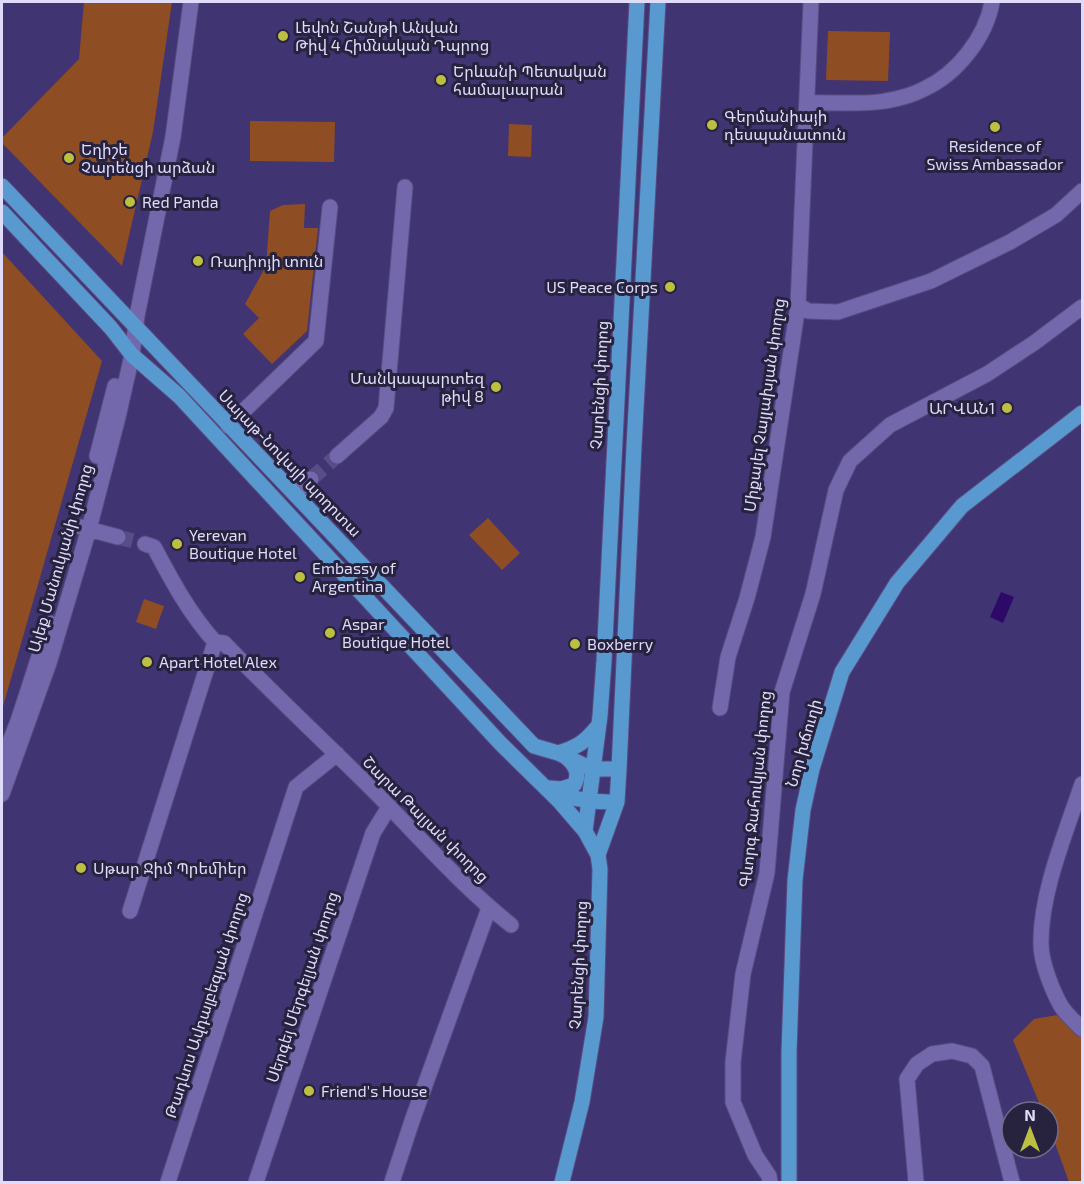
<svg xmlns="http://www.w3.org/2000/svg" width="1084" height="1184" font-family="'Exo 2','Noto Sans Armenian',sans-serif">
  <rect width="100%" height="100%" fill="#413473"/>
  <path fill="#8f4d23" d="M84,2H172L153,132L122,266L2,143V138L79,59Z
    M828,31L890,32L888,81L826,80Z
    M250,121L335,122L334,162L250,161Z
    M509,124L532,125L531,157L508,156Z
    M305,204L304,228H318L307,331L272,364L243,334L259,318L245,304L266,266L270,211L283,205Z
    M2,252L102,361L2,710Z
    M488,518L520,553L502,570L469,535Z
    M144,599L164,606L156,629L136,622Z
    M1057,1015L1082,1038V1182H1069L1048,1124V1112H1043L1013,1040L1034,1019Z"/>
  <path fill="#2d0968" d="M1001,592L1014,597L1003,623L990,617Z"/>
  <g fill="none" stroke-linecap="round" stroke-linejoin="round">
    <path stroke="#594d87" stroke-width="15" stroke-dasharray="15 8" stroke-linecap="butt" d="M311,479L337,456
      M118,537L145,544"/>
    <g stroke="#584c80" stroke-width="17">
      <path id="minor" d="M807,103C829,102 864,105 885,101C897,99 913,95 924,89C957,74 986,37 992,2
        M798,305L808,311L838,312L931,281L1010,242L1056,215L1082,191
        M228,426L316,341L330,207
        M97,456L115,386
        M337,456L381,417L386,408L405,187
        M295,493L311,479
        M81,527L118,537
        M145,544L154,547C172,581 189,613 215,642L224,643C274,695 327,744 377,794C421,839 462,886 511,925
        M720,708L728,657L747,598L763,537L798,305L811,2
        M2,762L18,721L50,623
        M1082,784C1066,832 1040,894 1041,944C1041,962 1052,990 1061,1006C1066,1014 1075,1022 1082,1029
        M2,794L49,663L89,529L118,417L132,355L137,316L173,137L191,2
        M130,911L215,642
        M168,1182L296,787L337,754
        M256,1182L373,833L389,807
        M392,1182L412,1121L489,908
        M770,1182L769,1176L755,1155L733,1102V1062L743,974L767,873L782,692L813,594L836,490L850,461L890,425L987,374L1034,343L1082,307
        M916,1182L907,1079L917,1064L932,1054L952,1051L972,1056L982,1066L1012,1182"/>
    </g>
    <g stroke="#584c80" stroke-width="17">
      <path id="major" d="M2,186L534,746L558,753L592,769H619
        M2,212L111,328L132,355L179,396L501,744L560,802L585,831L598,855L600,869L596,1017L582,1102L562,1182
        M558,753C578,747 585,742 598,726
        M550,788L561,789L574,785C580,774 576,766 567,758
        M552,791C574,800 593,802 617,802
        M585,831L600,716L604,661L637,2
        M598,855L617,802L619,769L634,446L658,2
        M789,1182V1052L795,880L803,810L812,769L842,672L897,583L962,506L1082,413"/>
    </g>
    <use href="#minor" stroke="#7268ab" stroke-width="15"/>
    <use href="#major" stroke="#5899d0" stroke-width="15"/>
  </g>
  <g fill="#bdbf43" stroke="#27233f" stroke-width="2">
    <circle cx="283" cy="36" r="6"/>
    <circle cx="441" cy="80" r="6"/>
    <circle cx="712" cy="125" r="6"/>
    <circle cx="995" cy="127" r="6"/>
    <circle cx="69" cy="158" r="6"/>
    <circle cx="130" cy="202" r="6"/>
    <circle cx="198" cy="261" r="6"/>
    <circle cx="670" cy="287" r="6"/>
    <circle cx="496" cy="387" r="6"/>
    <circle cx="1007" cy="408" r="6"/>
    <circle cx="177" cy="544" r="6"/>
    <circle cx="300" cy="577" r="6"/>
    <circle cx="330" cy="633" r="6"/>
    <circle cx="575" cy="644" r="6"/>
    <circle cx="147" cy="662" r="6"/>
    <circle cx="81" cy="868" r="6"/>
    <circle cx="309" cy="1091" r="6"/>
  </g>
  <g text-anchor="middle" stroke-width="6" stroke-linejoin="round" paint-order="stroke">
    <g font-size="16" fill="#dfdcfb" stroke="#27233f" text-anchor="start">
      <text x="295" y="33">Լեվոն Շանթի Անվան<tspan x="295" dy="18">Թիվ 4 Հիմնական Դպրոց</tspan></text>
      <text x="453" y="77">Երևանի Պետական<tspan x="453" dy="18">համալսարան</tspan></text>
      <text x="724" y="122">Գերմանիայի<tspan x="724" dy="18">դեսպանատուն</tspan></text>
      <text x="995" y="152" text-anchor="middle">Residence of<tspan x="995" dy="18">Swiss Ambassador</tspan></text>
      <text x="81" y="155">Եղիշե<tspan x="81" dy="18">Չարենցի արձան</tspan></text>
      <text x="142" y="208">Red Panda</text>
      <text x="210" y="267">Ռադիոյի տուն</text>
      <text x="658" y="293" text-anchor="end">US Peace Corps</text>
      <text x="484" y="384" text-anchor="end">Մանկապարտեզ<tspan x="484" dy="18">թիվ 8</tspan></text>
      <text x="995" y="414" text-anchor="end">ԱՐՎԱՆ1</text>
      <text x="189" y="541">Yerevan<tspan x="189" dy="18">Boutique Hotel</tspan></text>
      <text x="312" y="574">Embassy of<tspan x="312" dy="18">Argentina</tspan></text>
      <text x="342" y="630">Aspar<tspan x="342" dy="18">Boutique Hotel</tspan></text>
      <text x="587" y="650">Boxberry</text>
      <text x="159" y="668">Apart Hotel Alex</text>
      <text x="93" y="874">Սթար Ջիմ Պրեմիեր</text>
      <text x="321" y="1097">Friend's House</text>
    </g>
    <g font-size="16" fill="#dfdcfb" stroke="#27233f">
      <text transform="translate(599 385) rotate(-87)" y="6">Չարենցի փողոց</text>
      <text transform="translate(764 405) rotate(-82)" y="6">Միքայել Չայլախյան փողոց</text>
      <text transform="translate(290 463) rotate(46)" y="6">Սայաթ-Նովայի պողոտա</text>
      <text transform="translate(60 558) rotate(-74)" y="6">Ալեք Մանուկյանի փողոց</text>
      <text transform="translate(803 743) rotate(-74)" y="6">Նոր խճուղի</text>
      <text transform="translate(755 789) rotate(-84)" y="6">Գևորգ Ջահուկյան փողոց</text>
      <text transform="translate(426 819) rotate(45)" y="6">Շարա Թալյան փողոց</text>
      <text transform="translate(578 965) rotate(-87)" y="6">Չարենցի փողոց</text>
      <text transform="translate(302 987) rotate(-72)" y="6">Սերգեյ Մերգելյան փողոց</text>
      <text transform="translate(206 1005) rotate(-72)" y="6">Թադևոս Ավդալբեգյան փողոց</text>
    </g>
  </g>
  <rect width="1084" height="1184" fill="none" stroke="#dfdcfb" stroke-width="6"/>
  <g transform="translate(1030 1130)"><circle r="28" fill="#27233f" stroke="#716d8a" stroke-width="1.5"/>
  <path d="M0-4.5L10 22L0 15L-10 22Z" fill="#bdbf43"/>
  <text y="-9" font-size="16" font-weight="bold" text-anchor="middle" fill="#dfdcfb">N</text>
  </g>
</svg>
